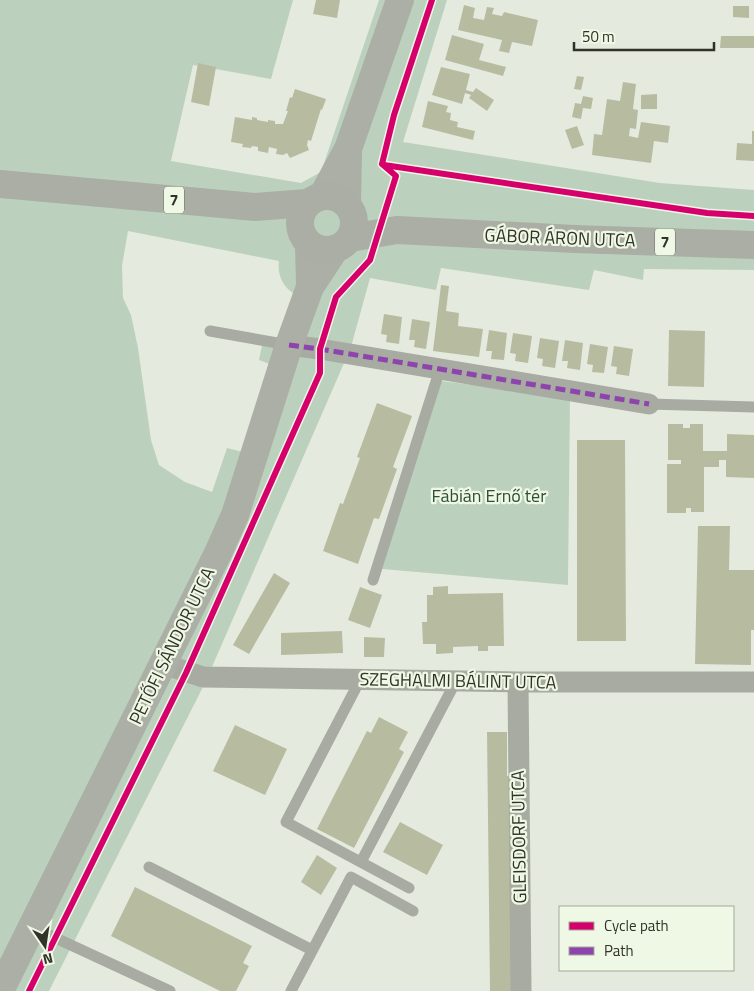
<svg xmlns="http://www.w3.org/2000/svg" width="754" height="991" font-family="'Titillium Web',sans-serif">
  <rect width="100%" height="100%" fill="#e5eade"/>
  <path fill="#bcd1bd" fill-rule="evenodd" d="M0,0H293L271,79L193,65L171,161L301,183L321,172L379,0H447L403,142L660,183L754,190V270L644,269L643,280L594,270L589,290L441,268L436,290L370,278L351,347L205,683L49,991H0ZM128,231L279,261C277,273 282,286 293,293L281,339L263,340L259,360L272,365L243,452L227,448L212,492L185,482L159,465L151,440L138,348L131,315L123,298L122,266Z
    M441,381L570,397L568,585L382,569Z"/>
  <path fill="#b7bca1" d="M316,0H340L337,18L313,14Z
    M464,5L475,8L473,18L484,20L487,7L494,8L492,14L502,16L504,12L538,20L532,46L512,42L509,53L499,51L502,40L458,30Z
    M733,6H749V18L733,17Z
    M452,35L484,44L479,60L506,67L503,76L445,60Z
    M721,36H754V48H720Z
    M198,63L216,67L209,106L191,102Z
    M441,67L470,74L466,90L473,92L476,88L494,100L487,111L469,98L471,95L465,93L462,104L432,95Z
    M577,76L584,77L581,90L574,89Z
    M623,82L636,84L633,109L638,110L636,129L630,128L629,136L638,138L641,122L670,126L668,143L654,141L651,163L592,155L594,134L602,135L607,99L620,101Z
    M295,89L326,99L322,110L321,109L311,141L308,140L307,145L309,150L290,158L287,153L283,155L276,154L277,149L269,147L268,153L258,151V147L252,146L251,148L242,147L243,144L231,142L235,117L252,120V117L257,118V120L268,122V120L275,121V124H283L288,111H286L290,97L292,98Z
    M657,94V109H641V95Z
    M583,96L593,98L591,109L583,108L581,119L572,117L575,103L581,104Z
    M428,101L448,106L446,112L451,113L450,120L458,122L457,127L475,131L473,140L422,127Z
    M577,126L584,145L572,149L565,130Z
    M752,131H754V161L736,160L737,143L752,144Z
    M441,285L449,286L446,311L459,313L458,326L483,329L479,357L433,351Z
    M384,314L402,317L399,344L386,342L387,335L381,334Z
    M412,319L430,322L426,349L414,347L415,340H409Z
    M489,330L507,333L504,360L491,359L492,351H486Z
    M669,330L705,331L704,387L668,386Z
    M513,333L532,336L528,363L515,361L516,354L510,353Z
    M540,338L559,341L555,368L542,366L543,359L537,358Z
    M565,340L583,343L580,370L567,368L568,361H562Z
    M590,344L608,347L604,373L592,372L593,365L587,364Z
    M614,346L633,349L629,376L616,374L617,367L611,366Z
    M377,403L412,416L393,467L397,469L379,519L374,518L358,564L323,551L340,503L343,504L360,458L357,457Z
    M668,424H683V428H690V424H703V451H727V434L754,435V478L726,477V460H719V467H704V512H691V508H686V513H667V464H681V460H668Z
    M577,440H625L626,641H577Z
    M698,526H730L729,570H754V630H751V665L695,664Z
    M274,573L290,583L249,654L233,645Z
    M448,586V594L503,593L504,646H488V651H478V646L453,647V653L436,654V644H423L422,622H427V595H433V587Z
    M360,587L382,595L370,628L348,620Z
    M342,631L343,653L281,655V633Z
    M364,637L385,638L384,657H364Z
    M379,717L408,732L399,749L404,752L354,848L317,829L367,731L371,733Z
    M235,725L287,749L265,795L213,771Z
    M487,732H507V776H516L517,991H490Z
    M400,822L443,845L427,875L383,852Z
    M317,855L337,868L321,895L301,882Z
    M135,887L252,946L243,963L249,966L236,991H220L111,936Z"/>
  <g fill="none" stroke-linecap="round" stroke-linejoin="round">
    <path stroke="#a7aba1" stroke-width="11" d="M210,331L289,345
      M649,404L754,407
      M373,580L440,369
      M360,680L286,822L409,888
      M361,862L456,681
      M149,867L312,950
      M32,927L170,991
      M291,991L351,877L413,911"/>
    <path stroke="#a7aba1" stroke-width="21" d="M289,345L320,349L649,404
      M163,664L203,677L518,682H754
      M518,682L521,991"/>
    <path stroke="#acafa5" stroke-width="28" d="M323,195L348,149L400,0
      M347,204L348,153
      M309,244L310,287
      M0,991L219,551L235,515L289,345L310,287L335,249"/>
    <path stroke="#abaea5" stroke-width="28" d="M0,184L255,207L307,203
      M300 223a27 27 0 1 1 54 0a27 27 0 1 1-54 0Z
      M350,238L397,230L575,239L754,245"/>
    <path stroke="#8e44ad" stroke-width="5" stroke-dasharray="10 5" stroke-linecap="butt" d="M289,345L320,349L649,404"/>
    <g stroke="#eff7e5" stroke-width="9">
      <path id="cycleway" d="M382,164L394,115L432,0
        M384,165L707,213L754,216
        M29,991L186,673L320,373V349L336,297L370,260L396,176L382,164"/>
    </g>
    <use href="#cycleway" stroke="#d6006c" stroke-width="6"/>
  </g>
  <g text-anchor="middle" stroke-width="4.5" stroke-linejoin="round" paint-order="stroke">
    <g fill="#eff7e5" stroke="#696e60" stroke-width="1">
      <rect x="164" y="186.5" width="20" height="27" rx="4"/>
      <rect x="655" y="228.5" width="20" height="27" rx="4"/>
    </g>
    <g font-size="16" font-weight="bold" fill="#303327">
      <text x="174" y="206">7</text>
      <text x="665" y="248">7</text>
    </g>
    <g font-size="18" fill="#303327" stroke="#eff7e5">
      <text transform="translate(560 238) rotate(2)" y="6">GÁBOR ÁRON UTCA</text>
      <text transform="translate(172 646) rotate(-64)" y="6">PETŐFI SÁNDOR UTCA</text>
      <text transform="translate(458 681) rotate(1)" y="6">SZEGHALMI BÁLINT UTCA</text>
      <text transform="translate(519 837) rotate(-91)" y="6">GLEISDORF UTCA</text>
    </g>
    <g font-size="18" fill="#2d4f35" stroke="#eff7e5">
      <text x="489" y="502">Fábián Ernő tér</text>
    </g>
  </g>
  <rect x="559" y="906" width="175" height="65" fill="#eff7e5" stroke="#a3a999"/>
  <rect x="569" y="922" width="25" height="8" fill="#d6006c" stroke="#a3a999"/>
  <text x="604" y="931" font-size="15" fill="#303327">Cycle path</text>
  <rect x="569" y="947" width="25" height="8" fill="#8e44ad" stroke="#a3a999"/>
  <text x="604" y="956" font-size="15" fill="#303327">Path</text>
  <g transform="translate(45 946) rotate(167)" stroke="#eff7e5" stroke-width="4" paint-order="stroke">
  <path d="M0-4L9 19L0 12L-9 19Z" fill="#303327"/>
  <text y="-8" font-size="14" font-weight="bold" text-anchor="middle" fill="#303327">N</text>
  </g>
  <path d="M574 42v8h140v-8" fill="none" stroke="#303327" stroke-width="2.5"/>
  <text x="582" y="42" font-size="15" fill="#303327" stroke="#eff7e5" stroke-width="4" paint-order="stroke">50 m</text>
</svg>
